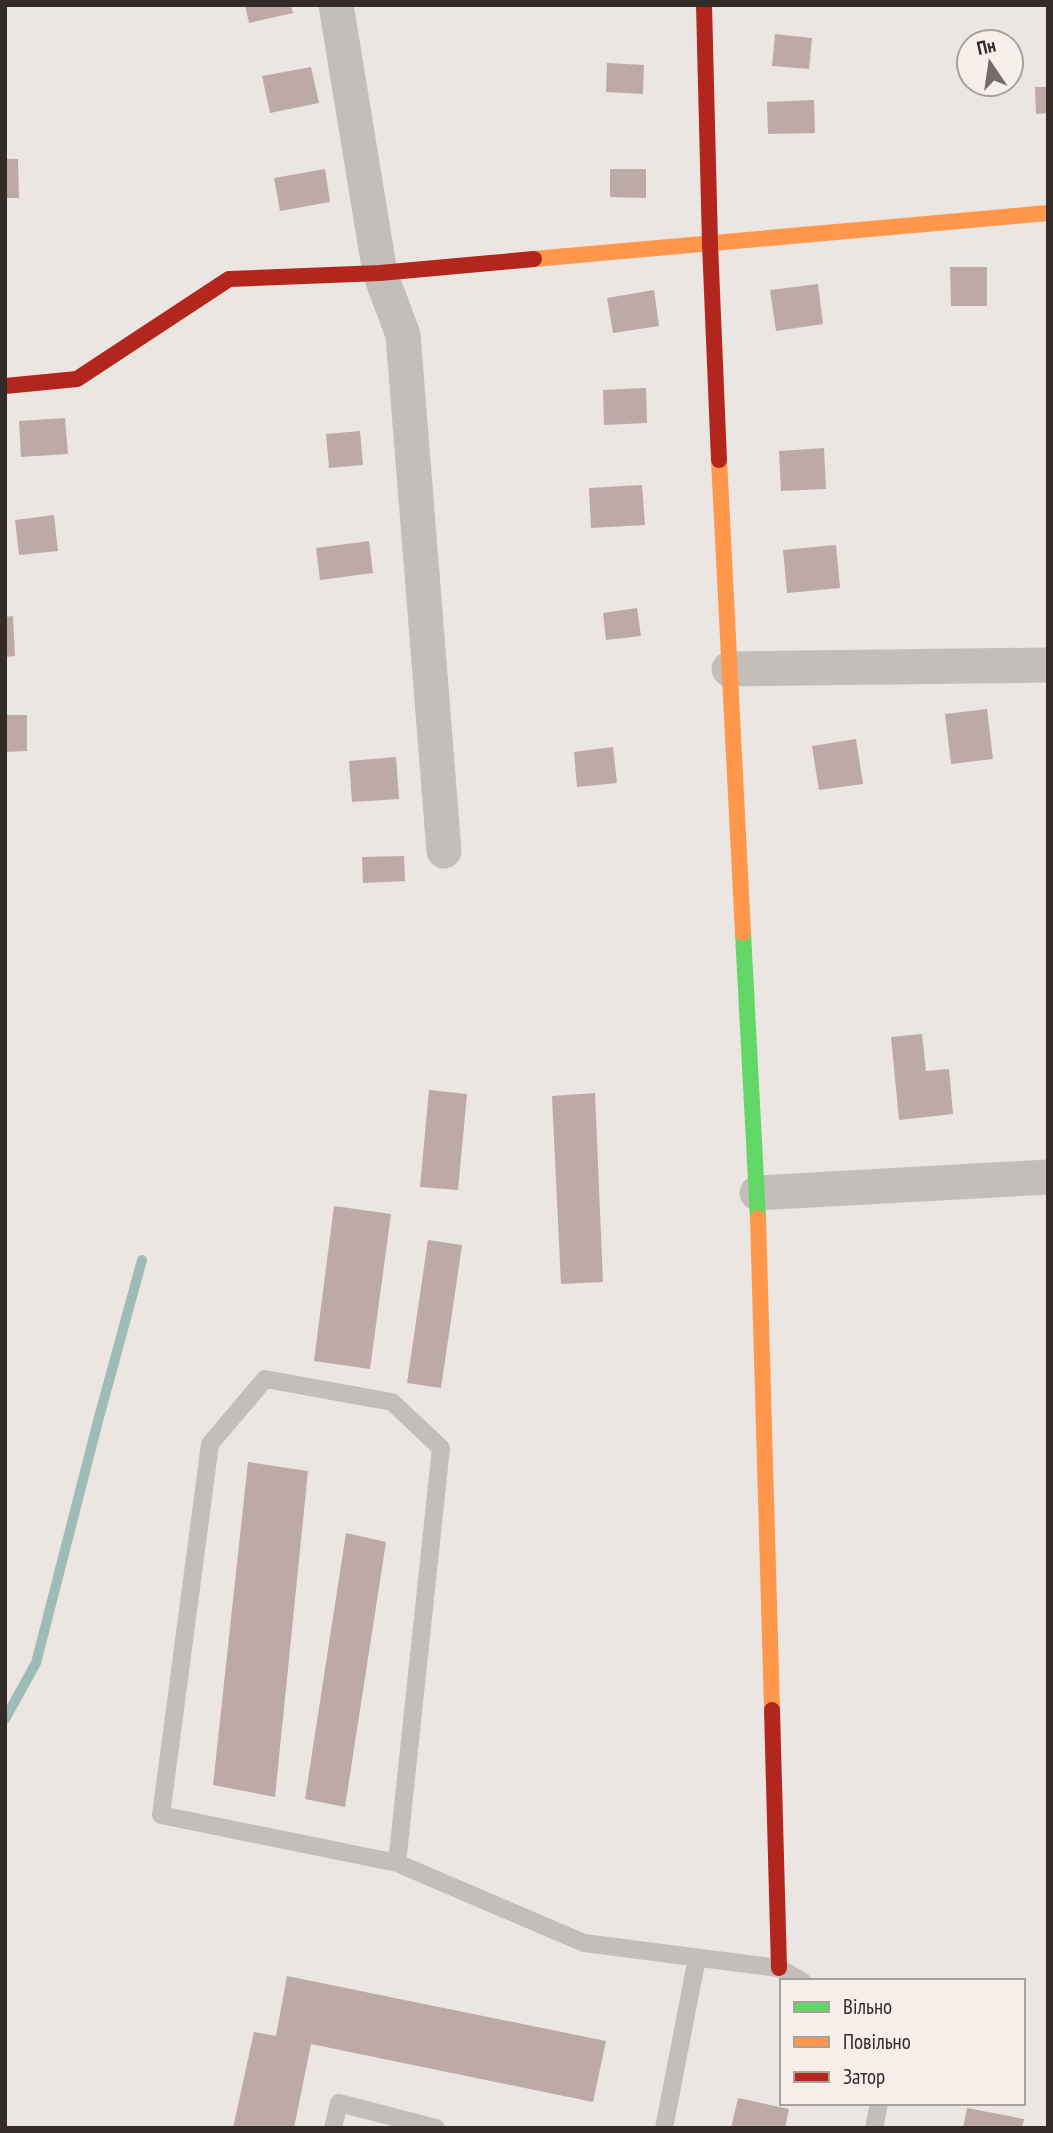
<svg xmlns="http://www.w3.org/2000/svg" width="1053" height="2133" font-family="'PT Sans Narrow',sans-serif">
  <rect width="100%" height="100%" fill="#ebe6e1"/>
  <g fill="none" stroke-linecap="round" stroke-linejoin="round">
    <path stroke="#9fbbb8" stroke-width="10" d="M5,1719L36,1663L98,1421L142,1260"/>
  </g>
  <path fill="#bdaaa4" d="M245,5H291L293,13L249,23Z
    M775,34L812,38L809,69L772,66Z
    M607,63L644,65L643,94L606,92Z
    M311,67L319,103L270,113L262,76Z
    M1035,87H1048V113L1036,114Z
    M814,100L815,133L768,134L767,102Z
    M5,159H18L19,198H5Z
    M325,169L330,202L280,211L274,178Z
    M610,169H646V198L610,197Z
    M950,267H987V306H951Z
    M818,284L823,324L776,331L770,290Z
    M654,290L659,326L613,333L607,298Z
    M646,388L647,423L604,425L603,390Z
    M65,418L68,454L21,457L19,421Z
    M360,431L363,465L329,468L326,434Z
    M824,448L826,489L781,491L779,451Z
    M642,485L645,525L591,528L589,488Z
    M54,515L58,551L19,555L15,520Z
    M369,541L373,573L320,580L316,548Z
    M836,545L840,588L787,593L783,550Z
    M637,608L641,636L606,640L603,613Z
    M13,616L15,656L5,657V617Z
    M987,709L993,759L951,764L945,714Z
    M5,715H27V751L5,752Z
    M856,739L863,784L819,790L812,746Z
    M613,747L617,783L577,787L574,752Z
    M396,757L399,799L352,802L349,761Z
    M404,856L405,881L363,883L362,857Z
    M922,1034L926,1071L949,1069L953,1114L899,1120L891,1037Z
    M429,1090L467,1094L458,1190L420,1187Z
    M595,1093L603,1282L561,1284L552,1096Z
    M334,1206L391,1214L370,1369L314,1361Z
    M428,1240L462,1245L441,1388L407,1383Z
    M248,1462L308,1471L275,1797L213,1785Z
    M346,1533L386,1542L345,1807L305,1799Z
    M287,1976L606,2041L593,2102L311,2044L294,2128H233L254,2032L276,2036Z
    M738,2098L789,2109L785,2128H731Z
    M967,2108L1024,2119L1022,2128H963Z"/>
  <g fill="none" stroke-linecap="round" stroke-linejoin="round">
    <path stroke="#c4beba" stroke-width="18" d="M397,1863L441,1448L392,1402L265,1379L210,1444L161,1815L397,1863L584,1943L779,1968L802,1981
      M333,2128L339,2103L436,2128
      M664,2128L697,1958
      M874,2128L879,2103"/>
    <path stroke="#c4beba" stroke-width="35" d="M336,5L380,273L403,335L444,851
      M729,669L1048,665
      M757,1193L1048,1177"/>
    <path stroke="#63d668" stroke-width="16" d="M743,933L758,1218"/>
    <path stroke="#ff974d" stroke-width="16" d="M534,259L1048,213
      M719,460L743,933
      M758,1218L772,1710"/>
    <path stroke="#b3261e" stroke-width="16" d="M704,5L710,244L719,460
      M5,386L77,379L229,279L380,273L534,259
      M772,1710L779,1968"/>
  </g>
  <rect width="1053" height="2133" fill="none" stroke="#342b29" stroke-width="14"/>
  <rect x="780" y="1979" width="245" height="126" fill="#f7efe9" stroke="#a9a19c" stroke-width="2"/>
  <rect x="794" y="2002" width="35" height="10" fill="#63d668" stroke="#a9a19c" stroke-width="2"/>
  <text x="843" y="2014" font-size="21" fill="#342b29">Вільно</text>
  <rect x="794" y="2037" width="35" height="10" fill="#ff974d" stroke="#a9a19c" stroke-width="2"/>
  <text x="843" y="2049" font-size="21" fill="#342b29">Повільно</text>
  <rect x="794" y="2072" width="35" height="10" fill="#b3261e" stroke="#a9a19c" stroke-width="2"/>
  <text x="843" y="2084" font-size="21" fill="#342b29">Затор</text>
  <g transform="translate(990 63) rotate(347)"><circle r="33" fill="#f7efe9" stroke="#a9a19c" stroke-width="2"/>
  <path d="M0-5L12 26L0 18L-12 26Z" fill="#746c69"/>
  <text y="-10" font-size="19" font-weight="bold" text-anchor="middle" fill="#342b29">Пн</text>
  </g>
</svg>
